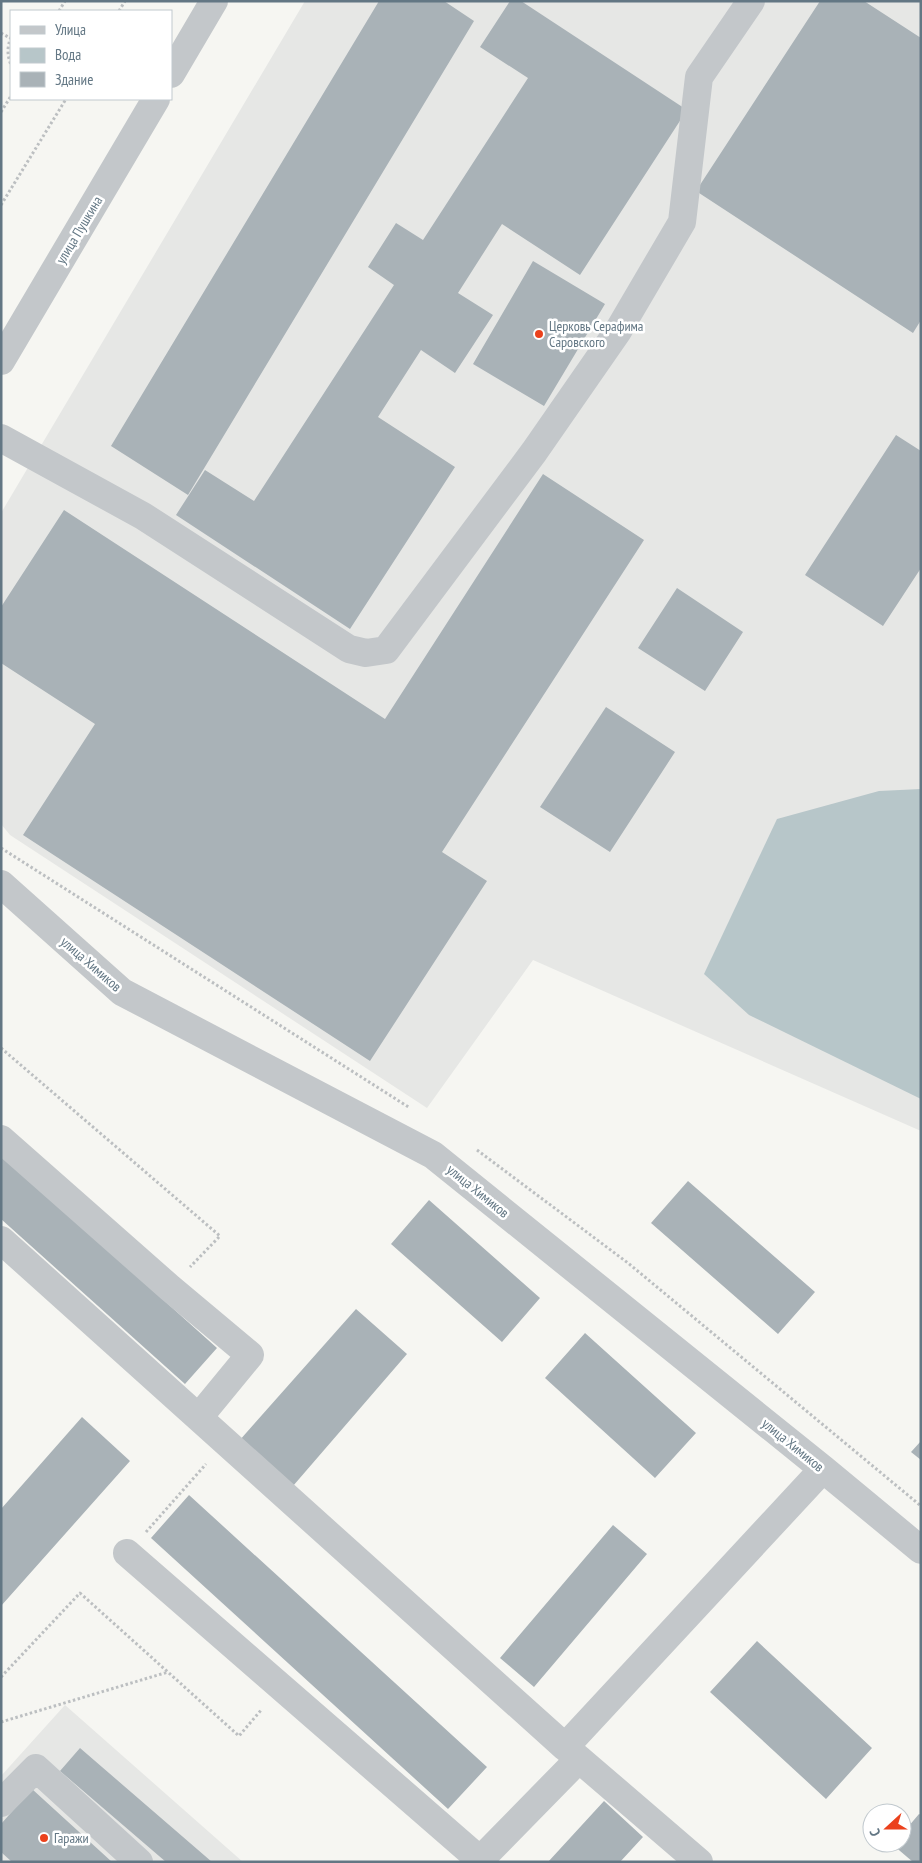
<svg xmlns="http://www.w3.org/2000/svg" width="922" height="1863" font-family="'PT Sans Narrow',sans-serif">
  <rect width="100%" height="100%" fill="#f6f6f2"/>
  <path fill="#e6e7e5" d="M305,1H921V1131L533,960L427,1108L10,835L1,824V513Z
    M65,1705L243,1862H1V1776Z"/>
  <path fill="#b7c6c9" d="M921,789V1099L749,1015L704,974L777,819L879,791Z"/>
  <path fill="#a9b2b7" d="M379,1H444L474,21L188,495L111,446Z
    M510,1H521L687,110L580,275L502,224L458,293L493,315L455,373L421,350L378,417L455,467L350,629L176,515L205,470L254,501L394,285L368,267L396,223L423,240L528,78L480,47Z
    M820,1H864L921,38V320L913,333L696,191Z
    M533,261L605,304L544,406L473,364Z
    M896,435L921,451V568L883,626L805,575Z
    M543,474L644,540L442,852L487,881L370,1061L23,835L95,724L1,663V607L64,510L385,719Z
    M677,588L743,632L705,691L638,648Z
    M606,707L675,752L610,852L540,807Z
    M1,1154L217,1348L185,1384L1,1219Z
    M688,1181L815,1292L778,1334L651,1223Z
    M429,1200L540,1298L502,1342L391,1244Z
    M356,1309L407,1354L293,1486L239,1441Z
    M585,1333L696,1433L655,1478L545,1378Z
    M82,1417L130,1461L1,1606V1509Z
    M921,1441V1460L911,1452Z
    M189,1495L487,1767L448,1809L151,1538Z
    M613,1525L647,1554L534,1687L500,1658Z
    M757,1641L872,1748L826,1799L710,1692Z
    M80,1748L212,1862H166L60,1771Z
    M32,1789L112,1862H12L1,1852V1824Z
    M604,1801L643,1837L620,1862H548Z
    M919,1814L921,1815V1862H913L893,1845L895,1843H902V1834Z"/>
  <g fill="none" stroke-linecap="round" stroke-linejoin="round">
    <path stroke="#bcbfc1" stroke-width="3" stroke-dasharray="2.5 2.5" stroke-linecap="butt" d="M59,11L65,1
      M119,11L125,1
      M1,33L10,38
      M11,37C7,47 7,55 11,65
      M1,112L11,96
      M1,205L66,99
      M1,848L410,1108
      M1,1048L220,1236L190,1267
      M477,1150L628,1263L921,1506
      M146,1532L206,1464
      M1,1677L80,1593L239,1736L262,1709
      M1,1722L168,1672"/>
    <path stroke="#c3c7ca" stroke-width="28" d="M171,74L214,1
      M1,361L156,99
      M1,438L143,516L349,649L366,653L386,650L534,452L618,331L682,222L699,77L751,1
      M1,884L122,992L433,1155L823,1469L921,1550
      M1,1139L170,1288L250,1355L199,1417
      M1,1240L565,1747L823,1469
      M127,1553L480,1860L579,1759
      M565,1747L699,1862
      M1,1803L36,1768L139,1862"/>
  </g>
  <g fill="#eb411c" stroke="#fff" stroke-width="2">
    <circle cx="539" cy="334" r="5"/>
    <circle cx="44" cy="1838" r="5"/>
  </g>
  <g text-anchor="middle" stroke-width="5" stroke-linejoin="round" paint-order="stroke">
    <g font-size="14" fill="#637784" stroke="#fff">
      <text transform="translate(79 230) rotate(-59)" y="5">улица Пушкина</text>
      <text transform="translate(91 964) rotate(41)" y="5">улица Химиков</text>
      <text transform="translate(478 1191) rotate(39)" y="5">улица Химиков</text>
      <text transform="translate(793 1445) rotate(39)" y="5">улица Химиков</text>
    </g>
    <g font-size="14" fill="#637784" stroke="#fff" text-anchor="start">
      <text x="549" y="331">Церковь Серафима<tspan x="549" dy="16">Саровского</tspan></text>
      <text x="54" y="1843">Гаражи</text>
    </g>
  </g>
  <rect width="922" height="1863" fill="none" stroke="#637784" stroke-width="5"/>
  <rect x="10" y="10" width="162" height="90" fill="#ffffff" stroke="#c1c9ce"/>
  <rect x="20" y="26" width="25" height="8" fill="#c3c7ca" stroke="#c1c9ce"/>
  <text x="55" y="35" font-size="15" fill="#637784">Улица</text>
  <rect x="20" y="48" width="25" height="15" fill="#b7c6c9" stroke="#c1c9ce"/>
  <text x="55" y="60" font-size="15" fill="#637784">Вода</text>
  <rect x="20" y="72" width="25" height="15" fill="#a9b2b7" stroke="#c1c9ce"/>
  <text x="55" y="85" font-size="15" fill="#637784">Здание</text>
  <g transform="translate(887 1828) rotate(249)"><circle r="24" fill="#ffffff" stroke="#c1c9ce"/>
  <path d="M0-4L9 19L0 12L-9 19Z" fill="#eb411c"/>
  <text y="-8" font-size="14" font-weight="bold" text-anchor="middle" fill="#637784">С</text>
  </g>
</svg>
